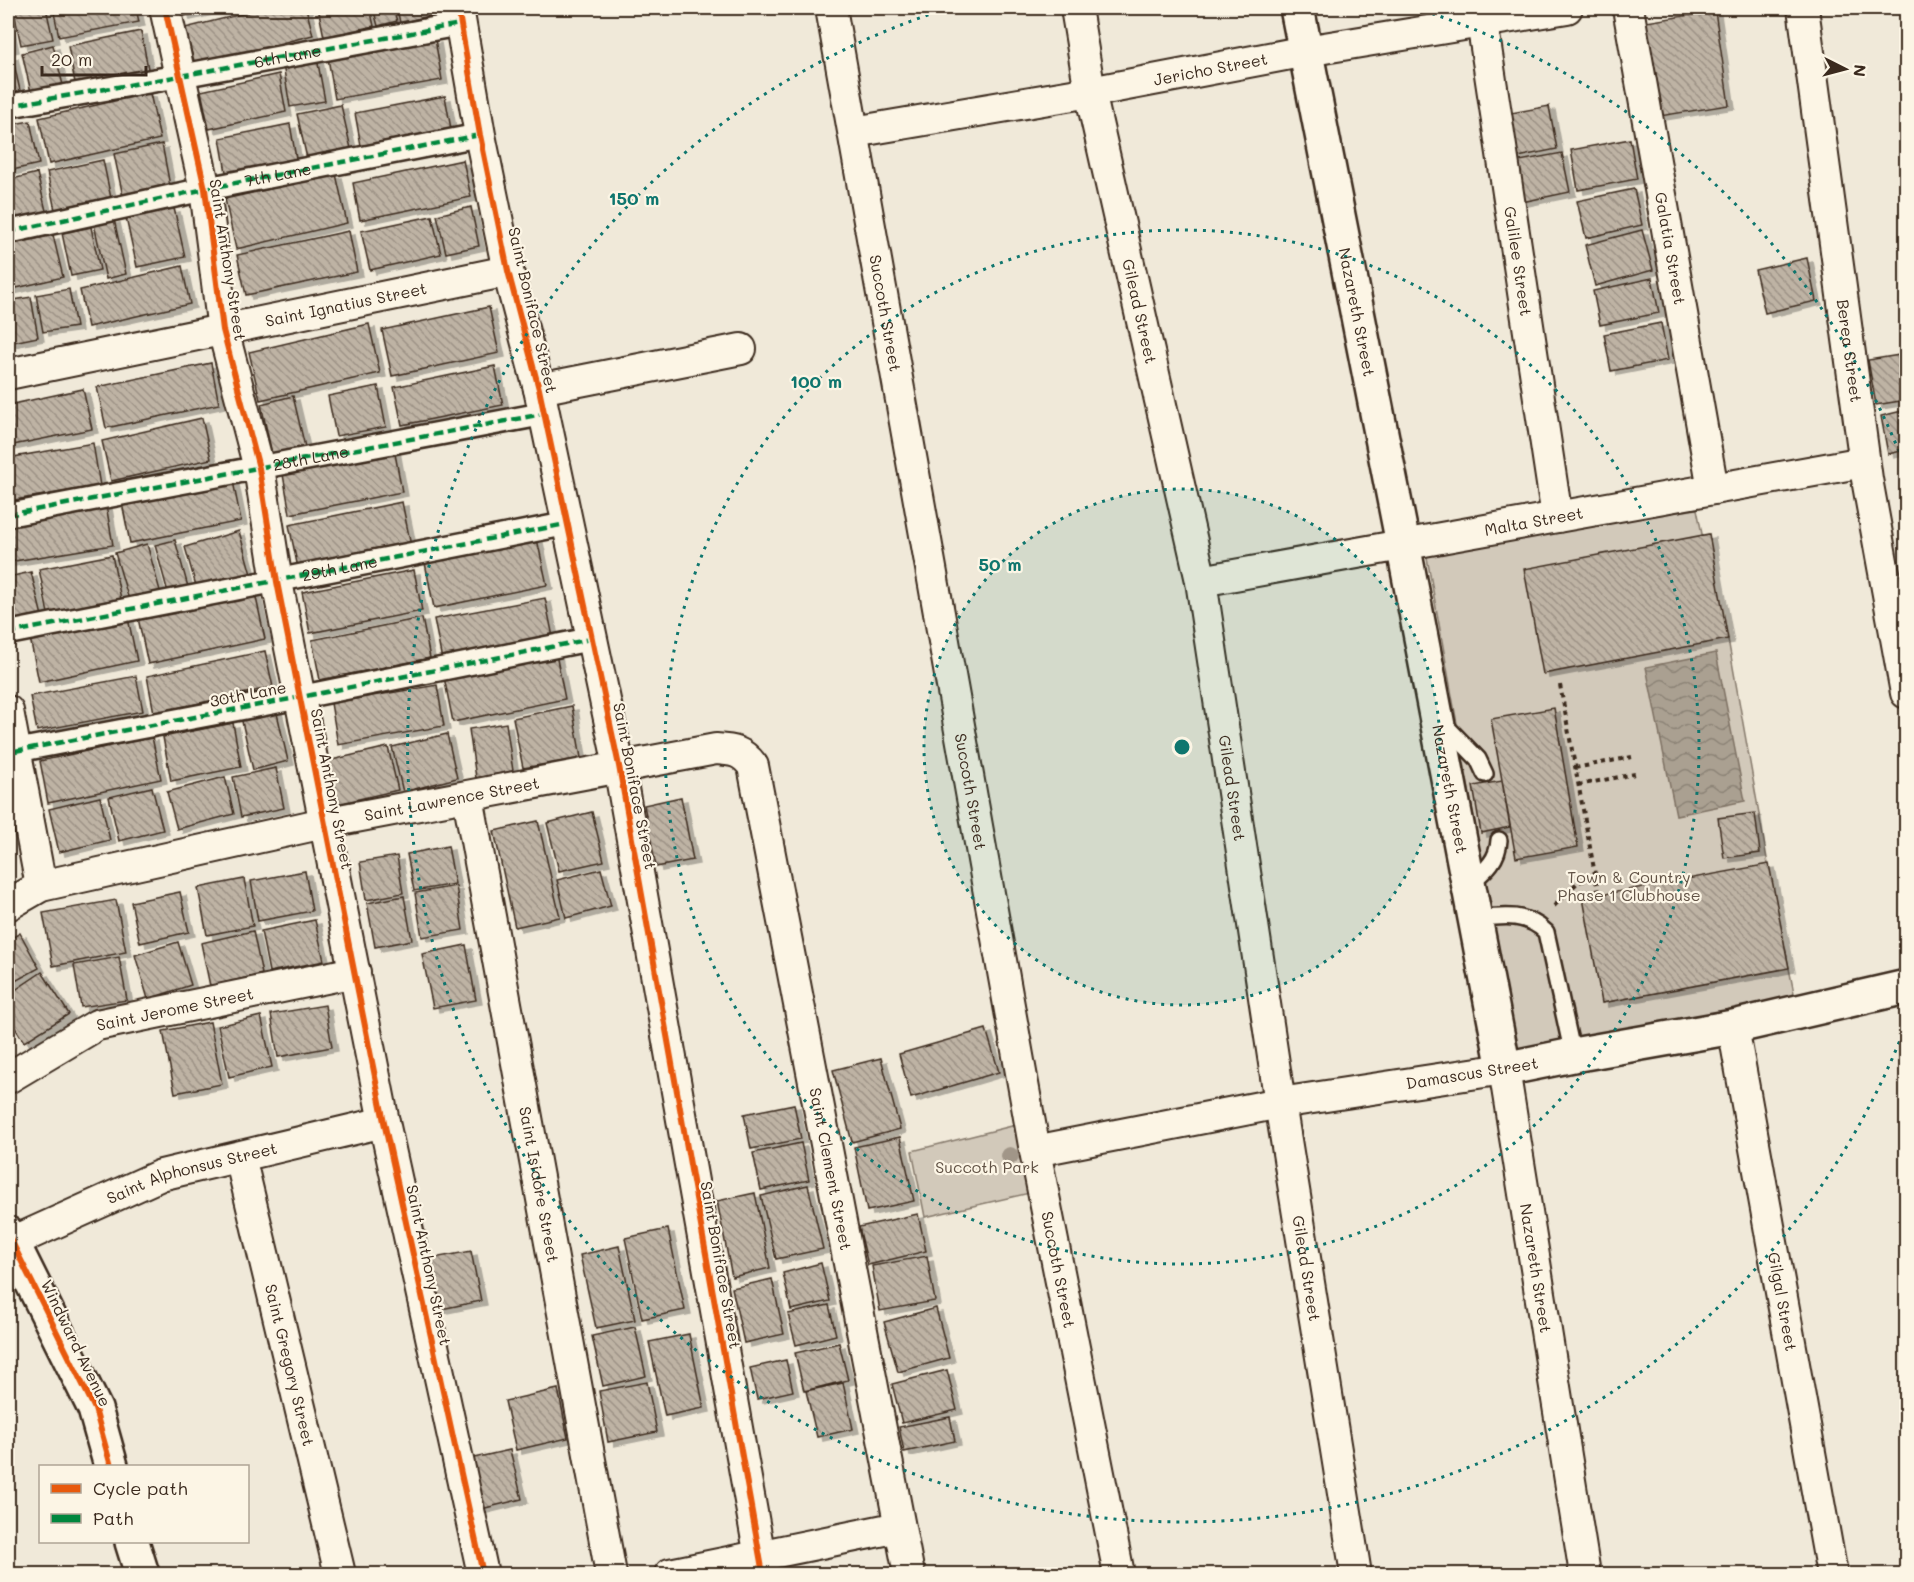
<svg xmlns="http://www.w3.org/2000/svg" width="1914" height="1582" font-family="Mali,sans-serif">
  <defs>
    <pattern id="water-waves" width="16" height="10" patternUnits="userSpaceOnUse" patternTransform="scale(1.5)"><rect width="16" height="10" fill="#aaa091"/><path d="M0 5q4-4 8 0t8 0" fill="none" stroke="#8c8376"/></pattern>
    <pattern id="building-back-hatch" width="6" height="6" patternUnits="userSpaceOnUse" patternTransform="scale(1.5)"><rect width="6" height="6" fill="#beb3a4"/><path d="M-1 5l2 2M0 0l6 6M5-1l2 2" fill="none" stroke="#9c9285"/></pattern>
    <filter id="shadow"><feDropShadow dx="6" dy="4" stdDeviation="0" flood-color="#0004"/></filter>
  </defs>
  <rect width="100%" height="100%" fill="#f0e9d9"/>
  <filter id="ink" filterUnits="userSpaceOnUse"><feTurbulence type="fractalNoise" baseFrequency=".0167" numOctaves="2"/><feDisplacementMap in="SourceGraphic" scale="12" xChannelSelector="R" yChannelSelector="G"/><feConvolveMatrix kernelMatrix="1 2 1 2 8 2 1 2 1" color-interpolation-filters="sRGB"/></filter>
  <g filter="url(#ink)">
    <path fill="#d2c9ba" stroke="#867a6c" stroke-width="1.5" d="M1697,509L1723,639H1728L1768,864L1796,1003L1516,1050L1426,552Z
      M1020,1124L1034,1192L925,1217L912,1151Z"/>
    <path fill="url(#water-waves)" stroke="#7e7163" stroke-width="1.5" d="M1716,653L1745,801L1676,815L1646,667Z"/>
    <path fill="url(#building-back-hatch)" stroke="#3b2a1e" stroke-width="1.5" filter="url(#shadow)" d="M13,8H46L53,39L21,45Z
      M53,8H136L139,22L59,37Z
      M182,8H220L184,16Z
      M266,8H306L313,35L195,65L185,28Z
      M318,8H370L374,26L324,37Z
      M373,8H393L397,21L378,26Z
      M397,8H427L429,16L400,23Z
      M1715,11L1729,105L1660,116L1646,22Z
      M8,23L13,48L8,49Z
      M141,31L149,74L76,88L68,46Z
      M435,39L442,80L335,99L328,58Z
      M53,45L65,93L33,101L22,53Z
      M12,55L21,95L8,98V56Z
      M317,58L325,101L290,107L283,64Z
      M279,74L286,112L209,129L201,91Z
      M150,93L160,139L49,164L39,118Z
      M445,96L451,129L361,146L355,113Z
      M341,105L352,153L308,163L297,114Z
      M1549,106L1557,149L1508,159L1500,115Z
      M30,121L39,164L8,171V125Z
      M290,124L297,164L227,178L220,138Z
      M1630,139L1637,179L1578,190L1571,150Z
      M162,144L171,191L124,201L114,154Z
      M1562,153L1570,192L1517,203L1509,163Z
      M103,160L112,203L56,215L47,172Z
      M463,160L471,197L360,220L353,183Z
      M37,173L47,215L8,224V180Z
      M336,174L347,223L236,249L225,199Z
      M1634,189L1642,225L1586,238L1577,201Z
      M471,207L479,246L446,253L437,215Z
      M174,208L185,257L137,267L126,218Z
      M432,216L441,254L370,270L361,231Z
      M114,219L126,274L106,279L94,224Z
      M91,227L100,270L71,276L62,233Z
      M1642,230L1653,270L1595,286L1585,245Z
      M349,231L357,272L246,295L237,255Z
      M53,235L63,277L8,290V245Z
      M1807,258L1816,301L1765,313L1755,270Z
      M182,266L190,304L88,327L80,290Z
      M1652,278L1659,313L1600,325L1593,291Z
      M69,289L76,327L43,332L36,295Z
      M31,297L38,337L8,343V301Z
      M489,307L499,353L392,376L382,330Z
      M1661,323L1668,360L1611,371L1604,334Z
      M369,324L380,373L260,400L249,352Z
      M1906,354V400L1876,405L1868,360Z
      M211,363L219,404L106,428L97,387Z
      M495,366L503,405L402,425L394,387Z
      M378,386L386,427L336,436L328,396Z
      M83,389L92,429L8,446V405Z
      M293,396L305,447L272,454L261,404Z
      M1906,410V450L1888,454L1881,416Z
      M202,418L211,459L111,481L102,441Z
      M93,443L100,486L8,501V458Z
      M394,448L402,492L290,514L282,469Z
      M233,481L241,521L130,543L122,503Z
      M402,502L411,546L298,568L289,525Z
      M106,505L113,545L8,562V522Z
      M239,531L252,578L198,593L185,547Z
      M1709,534L1728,639L1543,674L1524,569Z
      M537,539L547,585L434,608L425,563Z
      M175,540L190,594L170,600L155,545Z
      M147,544L162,598L131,607L115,553Z
      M112,555L121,599L48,614L39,569Z
      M414,570L422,611L310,633L302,592Z
      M31,572L42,616L8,624V577Z
      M255,593L265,639L148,664L138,618Z
      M545,598L553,637L442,660L434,619Z
      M128,618L137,661L39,682L30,638Z
      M422,618L430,658L320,680L312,640Z
      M265,651L273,687L154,713L147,676Z
      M556,654L565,699L453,722L444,677Z
      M136,676L143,711L37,731L30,696Z
      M437,685L444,726L338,745L331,703Z
      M572,706L581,758L523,768L513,718Z
      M1554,708L1578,847L1516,858L1491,719Z
      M276,709L288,761L253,770L241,717Z
      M233,723L241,767L171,781L163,737Z
      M506,723L513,771L476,778L469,729Z
      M447,734L457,778L403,792L392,747Z
      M152,737L161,779L48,803L40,761Z
      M388,747L398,790L337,804L327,761Z
      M276,768L284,808L241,817L233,777Z
      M225,777L234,814L177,829L167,792Z
      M1502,781L1510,827L1481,833L1473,786Z
      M152,787L163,830L119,841L109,797Z
      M100,797L110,840L59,852L49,809Z
      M681,797L693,860L656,867L644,805Z
      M592,812L604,861L559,871L547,823Z
      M1755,813L1760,853L1724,858L1718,818Z
      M538,821L560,917L515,927L494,831Z
      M448,846L455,884L414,891L407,854Z
      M397,856L403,893L366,900L360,862Z
      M1769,864L1789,968L1602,1003L1583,898Z
      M601,869L611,906L566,918L557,880Z
      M305,871L312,911L258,921L251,881Z
      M244,879L253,926L207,935L198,888Z
      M456,886L463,930L422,937L415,893Z
      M180,892L189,932L140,943L131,902Z
      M404,896L412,940L375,947L367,903Z
      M116,900L126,952L53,966L43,913Z
      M315,920L324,961L269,972L261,931Z
      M253,931L262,974L210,986L201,943Z
      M20,933L39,968L8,985V940Z
      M178,942L191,985L148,999L135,955Z
      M466,945L476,1000L433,1008L422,954Z
      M119,957L127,1000L81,1007L74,965Z
      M42,972L69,1014L24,1042L8,1017V995Z
      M325,1005L332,1047L278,1057L271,1014Z
      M261,1016L272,1067L229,1077L218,1026Z
      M210,1022L222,1084L175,1093L163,1031Z
      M986,1029L999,1072L911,1098L899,1054Z
      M881,1058L900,1129L852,1142L833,1070Z
      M794,1104L801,1139L751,1149L744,1114Z
      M900,1137L914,1201L867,1211L854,1147Z
      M801,1143L809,1180L761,1190L753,1153Z
      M808,1185L823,1249L776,1259L761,1196Z
      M755,1193L770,1268L732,1277L717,1201Z
      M918,1214L926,1251L868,1265L859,1227Z
      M668,1229L685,1310L642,1319L625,1238Z
      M619,1246L635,1320L596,1328L580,1255Z
      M471,1251L481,1301L431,1311L423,1260Z
      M927,1256L935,1301L880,1311L872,1266Z
      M821,1263L830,1301L791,1310L783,1273Z
      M772,1279L784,1334L744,1343L732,1288Z
      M829,1305L836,1335L796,1345L788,1314Z
      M936,1308L949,1358L898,1372L884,1322Z
      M635,1327L646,1376L603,1386L592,1336Z
      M689,1334L704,1408L665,1416L649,1342Z
      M839,1343L848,1380L804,1391L795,1353Z
      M786,1360L793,1391L757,1399L750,1368Z
      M947,1370L957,1410L902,1423L892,1384Z
      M647,1382L657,1432L608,1442L599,1391Z
      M843,1383L853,1429L817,1437L806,1391Z
      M558,1389L568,1438L516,1450L505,1401Z
      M950,1417L955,1441L904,1452L899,1427Z
      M510,1450L522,1499L481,1509L469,1459Z"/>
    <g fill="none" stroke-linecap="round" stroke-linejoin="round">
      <g stroke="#3b2a1e" stroke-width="20">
        <path id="service" d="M1444,724L1478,759L1485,774
          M1467,886C1483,872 1498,862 1499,840
          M1476,919C1502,916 1526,912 1546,932L1573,1055"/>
      </g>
      <g stroke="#3b2a1e" stroke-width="27">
        <g id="pedestrian">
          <path id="s1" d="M8,106L180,76L460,24"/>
          <path id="s2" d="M8,232L205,189L480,135"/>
          <path d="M8,515L543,414"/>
          <path id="s3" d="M8,633L566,524"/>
          <path d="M15,751L301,697L591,639"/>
        </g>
      </g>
      <g stroke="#3b2a1e" stroke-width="34">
        <g id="minor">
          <path d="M165,8L205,189L223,330L259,468L277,582L384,1122L483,1574"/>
          <path d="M458,8L480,135L508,271L539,389L619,766L763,1574"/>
          <path id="s4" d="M831,8L1035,1151L1119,1574"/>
          <path id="s5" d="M1076,8L1090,92L1201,581L1280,1103L1356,1574"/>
          <path id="s6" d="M1480,8L1557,517"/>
          <path id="s7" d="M1628,8L1713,489"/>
          <path id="s8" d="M1803,8L1867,479L1906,693"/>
          <path id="s9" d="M854,132L1090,92L1306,51L1567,8"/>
          <path id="s10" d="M8,374L508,271"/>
          <path d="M539,389L741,349"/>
          <path id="s11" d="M1201,581L1864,462"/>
          <path d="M8,711L41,886"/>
          <path id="s12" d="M468,797L611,1574"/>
          <path id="s13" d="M8,905L41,886L324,823L716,749C733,750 742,751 753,766L909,1574"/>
          <path id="s14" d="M1733,1027L1832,1574"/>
          <path id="s15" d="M8,1078L97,1025L355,972"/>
          <path id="s16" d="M1035,1151L1280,1103L1504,1069L1585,1574"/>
          <path id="s17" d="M240,1157L340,1574"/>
          <path id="s18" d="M8,1244L161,1175L384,1122"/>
          <path d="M670,1574L899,1527"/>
        </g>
      </g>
      <g stroke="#3b2a1e" stroke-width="38">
        <g id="tertiary">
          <path id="s19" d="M1297,8L1403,544L1504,1069L1573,1055L1733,1027L1906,987"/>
        </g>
      </g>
      <g stroke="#3b2a1e" stroke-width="38">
        <path id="secondary" d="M8,1234L95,1409L111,1466
          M132,1542L142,1574"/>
      </g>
      <path stroke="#3b2a1e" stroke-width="4" stroke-dasharray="4.5 4.5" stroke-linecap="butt" d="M1560,685L1599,896
        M1575,768L1632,757
        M1578,785L1635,774
        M1554,906L1578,882L1595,878"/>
      <use href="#service" stroke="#fcf5e5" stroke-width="15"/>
      <use href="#pedestrian" stroke="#fcf5e5" stroke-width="22"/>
      <use href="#minor" stroke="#fcf5e5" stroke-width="30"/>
      <use href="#tertiary" stroke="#fcf5e5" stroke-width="33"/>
      <use href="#secondary" stroke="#fcf5e5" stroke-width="33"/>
      <g stroke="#00873e" stroke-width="4.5" stroke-dasharray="9 4.5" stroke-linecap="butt">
        <path d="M8,106L180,76L460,24"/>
        <path d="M8,232L205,189L480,135"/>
        <path id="s20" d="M8,515L543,414"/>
        <path d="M8,633L566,524"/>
        <path d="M15,751L301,697L591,639"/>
      </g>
      <g stroke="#fcf5e5" stroke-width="10">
        <path id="cycleway" d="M165,8L205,189L223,330L259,468L277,582L384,1122L483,1574
          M458,8L480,135L508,271L539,389L619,766L763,1574
          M8,1234L95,1409L111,1466"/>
      </g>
      <use href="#cycleway" stroke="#e8590c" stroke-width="6"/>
    </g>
    <circle fill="#a19688" cx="1010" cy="1156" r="9"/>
  </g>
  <circle cx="1182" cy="747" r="258" fill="#0f766e" fill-opacity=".12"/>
  <g fill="none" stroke="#0f766e" stroke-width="3" stroke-dasharray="3 6">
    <circle cx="1182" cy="747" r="258"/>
    <circle cx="1182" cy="747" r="517"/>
    <path d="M1906 1025A775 775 0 1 1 949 8M1415 8A775 775 0 0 1 1906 469"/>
  </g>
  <g text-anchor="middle" stroke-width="4.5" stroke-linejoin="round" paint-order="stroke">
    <g font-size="16" fill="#3b2a1e" stroke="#fcf5e5">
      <text dy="6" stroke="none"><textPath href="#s1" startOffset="284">6th Lane</textPath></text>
      <text dy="6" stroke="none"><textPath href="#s9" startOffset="362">Jericho Street</textPath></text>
      <text dy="6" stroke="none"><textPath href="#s2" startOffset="276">7th Lane</textPath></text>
      <text dy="6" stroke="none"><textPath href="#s7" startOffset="244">Galatia Street</textPath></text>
      <text transform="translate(228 260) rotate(81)" y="6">Saint Anthony Street</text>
      <text dy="6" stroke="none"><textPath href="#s6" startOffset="256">Galilee Street</textPath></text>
      <text dy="6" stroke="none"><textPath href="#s10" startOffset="345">Saint Ignatius Street</textPath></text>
      <text transform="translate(533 310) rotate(77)" y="6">Saint Boniface Street</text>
      <text dy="6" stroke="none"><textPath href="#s5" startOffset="310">Gilead Street</textPath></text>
      <text dy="6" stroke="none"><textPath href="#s19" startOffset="310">Nazareth Street</textPath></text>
      <text dy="6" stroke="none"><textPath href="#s4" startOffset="310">Succoth Street</textPath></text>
      <text dy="6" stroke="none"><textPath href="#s8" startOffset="346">Berea Street</textPath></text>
      <text dy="6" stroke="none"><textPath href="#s20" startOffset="308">28th Lane</textPath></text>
      <text dy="6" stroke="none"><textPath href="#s11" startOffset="338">Malta Street</textPath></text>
      <text dy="6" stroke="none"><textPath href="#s3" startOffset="338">29th Lane</textPath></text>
      <text transform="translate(248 694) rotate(-11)" y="6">30th Lane</text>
      <text transform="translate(635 786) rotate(79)" y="6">Saint Boniface Street</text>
      <text dy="6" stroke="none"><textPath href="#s5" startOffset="796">Gilead Street</textPath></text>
      <text transform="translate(332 789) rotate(79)" y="6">Saint Anthony Street</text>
      <text dy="6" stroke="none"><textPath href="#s19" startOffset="796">Nazareth Street</textPath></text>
      <text dy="6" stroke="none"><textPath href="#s4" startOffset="796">Succoth Street</textPath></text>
      <text dy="6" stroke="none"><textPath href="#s13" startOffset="458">Saint Lawrence Street</textPath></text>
      <text dy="6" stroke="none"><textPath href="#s15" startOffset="183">Saint Jerome Street</textPath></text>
      <text transform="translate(1472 1073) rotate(-9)" y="6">Damascus Street</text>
      <text dy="6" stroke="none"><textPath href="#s13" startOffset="1180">Saint Clement Street</textPath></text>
      <text dy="6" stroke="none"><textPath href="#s18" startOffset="198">Saint Alphonsus Street</textPath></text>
      <text dy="6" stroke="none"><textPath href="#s12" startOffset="394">Saint Isidore Street</textPath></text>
      <text transform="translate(429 1265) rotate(78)" y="6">Saint Anthony Street</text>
      <text transform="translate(721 1265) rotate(80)" y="6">Saint Boniface Street</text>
      <text dy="6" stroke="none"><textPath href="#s5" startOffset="1282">Gilead Street</textPath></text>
      <text dy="6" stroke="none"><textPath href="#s16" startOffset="678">Nazareth Street</textPath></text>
      <text dy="6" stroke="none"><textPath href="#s4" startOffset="1282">Succoth Street</textPath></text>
      <text dy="6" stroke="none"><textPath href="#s14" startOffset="279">Gilgal Street</textPath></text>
      <text transform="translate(76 1343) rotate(64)" y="6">Windward Avenue</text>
      <text dy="6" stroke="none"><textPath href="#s17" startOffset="214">Saint Gregory Street</textPath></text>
    </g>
    <g font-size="16" fill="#615245" stroke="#fcf5e5">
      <text x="1629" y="883">Town &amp; Country<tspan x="1629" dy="18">Phase 1 Clubhouse</tspan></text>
      <text x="987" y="1173">Succoth Park</text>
    </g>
  </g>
  <circle cx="1182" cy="747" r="9" fill="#0f766e" stroke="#fcf5e5" stroke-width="3"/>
  <g font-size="18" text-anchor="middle" font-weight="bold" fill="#0f766e" stroke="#fcf5e5" stroke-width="4.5" stroke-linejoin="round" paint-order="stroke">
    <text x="634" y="205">150 m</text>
    <text x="816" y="388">100 m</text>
    <text x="1000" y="571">50 m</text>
  </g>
  <rect width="1914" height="1582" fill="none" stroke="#fcf5e5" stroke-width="30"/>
  <rect x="15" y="15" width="1884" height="1552" fill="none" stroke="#3b2a1e" stroke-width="2" filter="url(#ink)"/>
  <rect x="39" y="1465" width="210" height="78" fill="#fcf5e5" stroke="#afa495" stroke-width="1.5"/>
  <rect x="51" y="1484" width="30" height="9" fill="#e8590c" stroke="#afa495" stroke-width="1.5"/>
  <text x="93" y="1495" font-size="18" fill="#3b2a1e">Cycle path</text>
  <rect x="51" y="1514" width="30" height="9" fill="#00873e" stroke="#afa495" stroke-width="1.5"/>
  <text x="93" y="1525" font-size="18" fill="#3b2a1e">Path</text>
  <g transform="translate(1845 69) rotate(96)" stroke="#fcf5e5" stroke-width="4.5" paint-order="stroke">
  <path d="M0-4.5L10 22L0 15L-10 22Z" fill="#3b2a1e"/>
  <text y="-9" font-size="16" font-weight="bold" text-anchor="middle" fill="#3b2a1e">N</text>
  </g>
  <path d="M42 66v9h104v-9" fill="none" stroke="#3b2a1e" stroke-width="3"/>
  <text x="51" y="66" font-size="18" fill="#3b2a1e" stroke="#fcf5e5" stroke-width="4.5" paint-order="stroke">20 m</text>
</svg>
